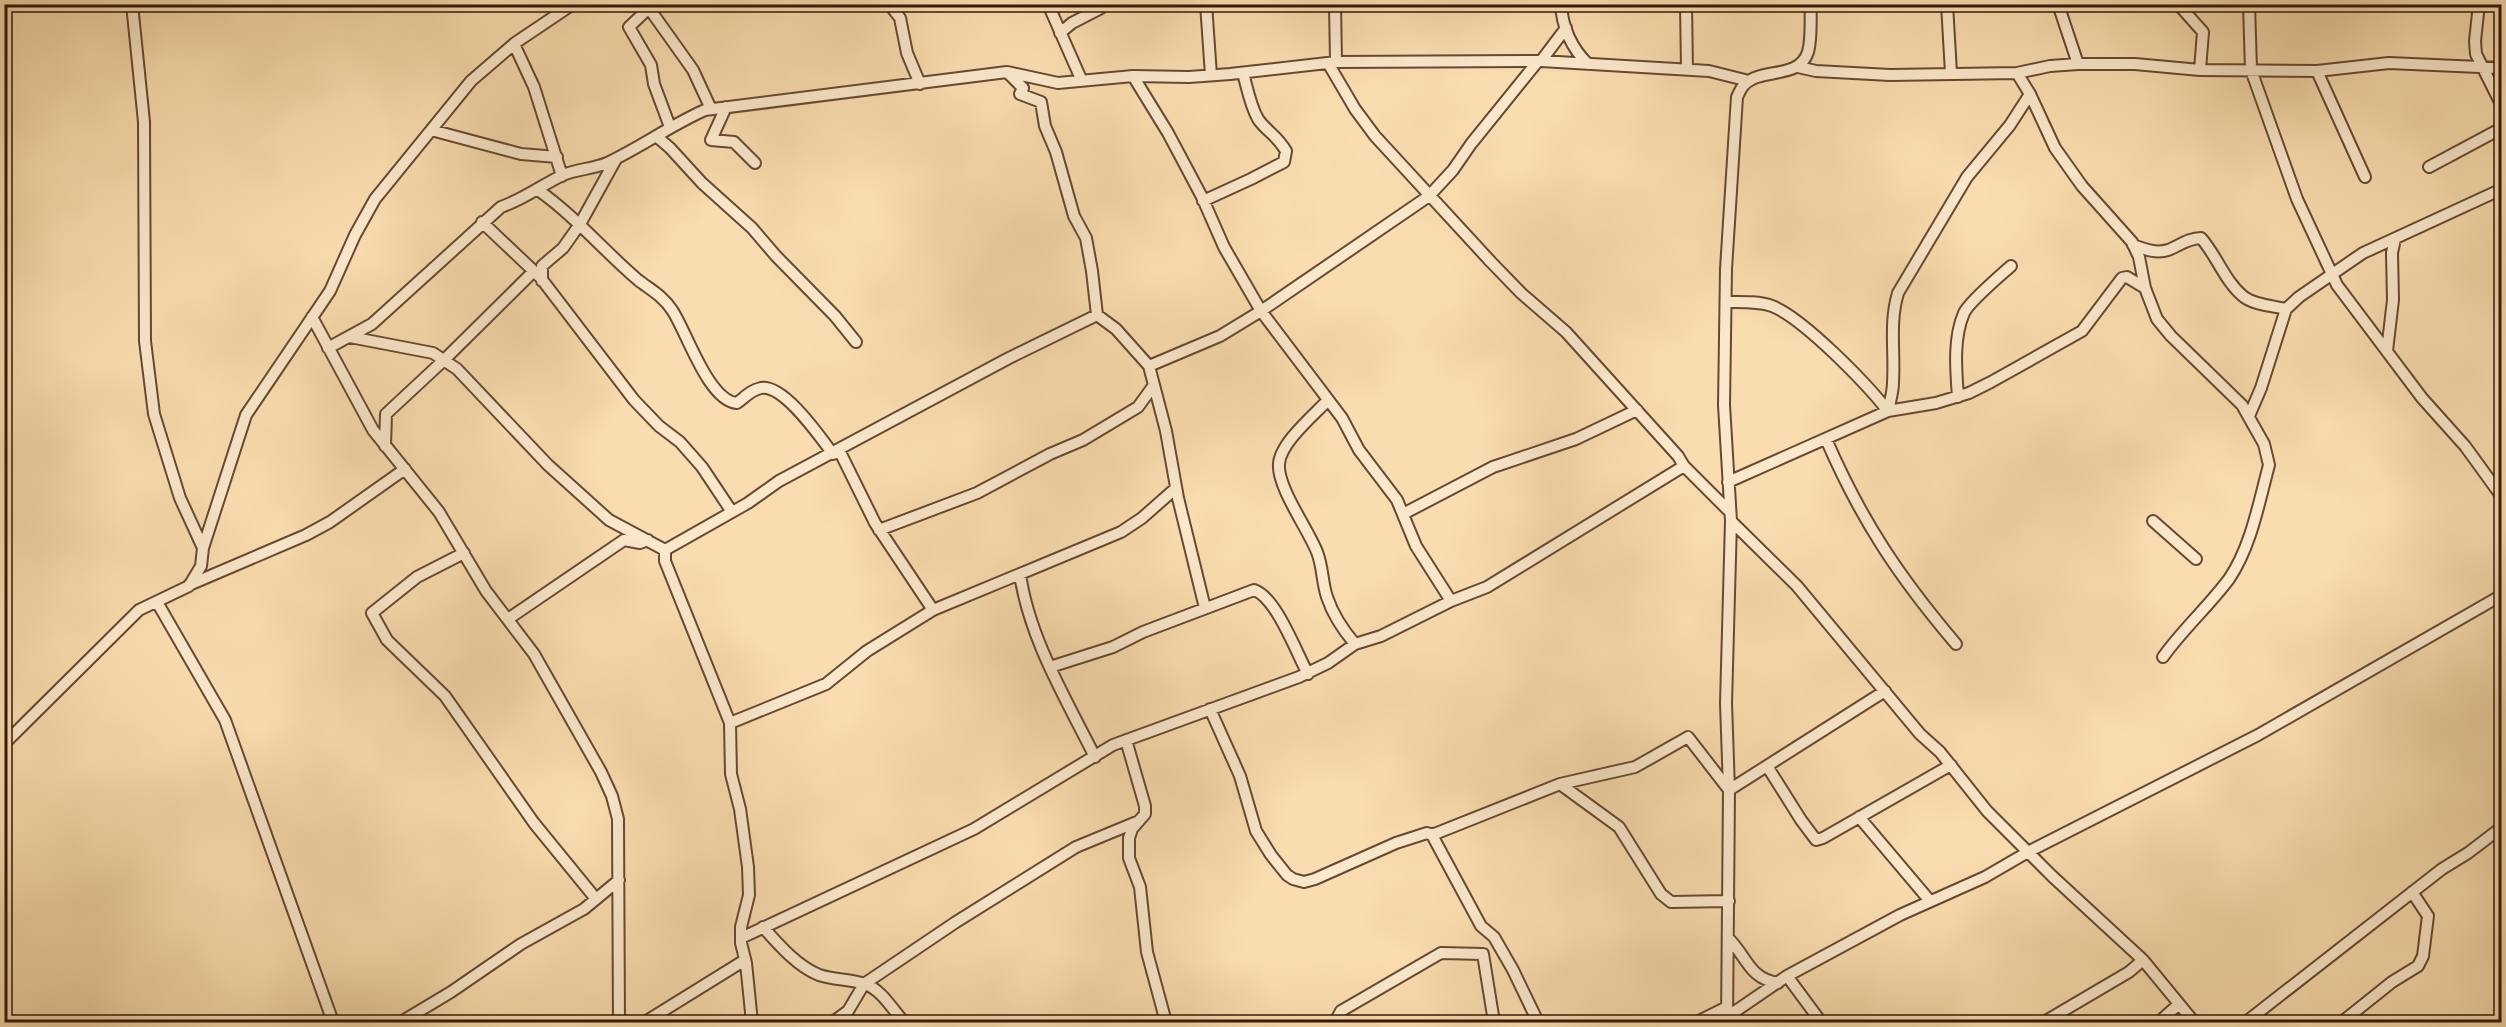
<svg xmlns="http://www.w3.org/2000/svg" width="2506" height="1027" font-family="'Gentium Book Plus',serif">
  <rect width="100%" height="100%" fill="#f9dcaf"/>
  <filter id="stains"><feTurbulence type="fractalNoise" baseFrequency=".00333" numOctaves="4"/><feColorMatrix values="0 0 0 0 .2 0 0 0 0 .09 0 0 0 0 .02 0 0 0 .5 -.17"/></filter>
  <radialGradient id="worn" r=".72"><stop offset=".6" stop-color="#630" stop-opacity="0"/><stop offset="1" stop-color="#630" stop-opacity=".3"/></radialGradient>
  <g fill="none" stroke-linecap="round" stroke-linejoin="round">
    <g stroke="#664934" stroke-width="14">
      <path id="minor" d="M646,4L693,70L711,109
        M889,4L900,18L907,53L920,84
        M1048,4L1081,79
        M1206,4L1211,75
        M1335,4L1336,62
        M1561,4C1562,27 1572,49 1588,64
        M1686,4L1687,70
        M1947,4L1951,73
        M2058,4L2078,64
        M2178,4L2203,32L2200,70
        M2249,4L2251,70L2297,199L2337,285L2422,398L2465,446L2502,497
        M2479,4L2475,41L2476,54L2502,106
        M649,8L629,27L651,65L654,84L670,127
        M1060,33L1072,23L1101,8L1103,4
        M514,44L534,87L562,176
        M1541,61L1566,28
        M1328,63L1355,109L1375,136L1491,262L1521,293L1566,332L1678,456L1684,466L1730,512
        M1798,67L1816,71L1890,75L2017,73L2050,66L2078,64H2135L2200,70L2317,71L2389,63L2502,68
        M2317,71L2365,177
        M1008,73L1023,88L1020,94L1041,102L1045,126L1056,152L1074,216L1086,238L1092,271L1097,315
        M2017,73L2030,94L2055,148L2082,186L2132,242L2139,257L2145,288L2157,319L2171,336L2242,405L2264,444L2269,465C2259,502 2251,547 2229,579C2208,607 2183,629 2163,657
        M1133,76L1168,133L1202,197L1224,247L1261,311L1342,418L1359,450L1397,500L1416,546L1451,601
        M726,107L711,140L734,142L755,163
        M431,130L521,154L557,157
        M656,136L670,148L702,183L752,228L776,256L835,316L856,342
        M2429,167L2502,128
        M538,190C575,216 604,251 638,280C651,290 663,296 672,310C686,330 708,401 737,403C745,397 751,390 761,388C784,384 820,437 833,454
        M1203,201L1251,179L1284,162L1286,151C1277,135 1266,131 1258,119C1250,105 1247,87 1243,73
        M482,222L540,277L634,400L659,426L680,442L702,467L732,512
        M2133,245C2144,249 2156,254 2168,250C2179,246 2188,238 2201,238C2217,256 2225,282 2244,297C2255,305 2273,306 2286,309
        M542,281V266L563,248L580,224L616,159
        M1726,302C1741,302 1758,301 1772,306C1803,318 1866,383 1888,411
        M312,317L373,430L439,512L486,591L534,654L601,772L612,796L618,819L619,1022
        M350,337L433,353L457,369L548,465L609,520L665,550
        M328,348L372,324L501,207C526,198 540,186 563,175C577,169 593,169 607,163C641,147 671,125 705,110L1007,72L1058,83L1133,76L1189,77L1230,74L1336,62L1541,61L1709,71L1749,81
        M2387,351L2393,300L2392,253L2395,239
        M1149,366L1220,336L1261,311L1429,196L1453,170L1471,144L1538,61
        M1958,397C1956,370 1953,338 1964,313C1969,302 2001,275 2011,266
        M1328,400C1314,415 1280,443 1279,464C1277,487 1308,529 1317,552C1323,567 1322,583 1327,597C1333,615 1343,630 1355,644
        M1888,411C1890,401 1893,392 1893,383C1895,352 1889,323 1898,293L1967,177L2010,125L2030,94
        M2249,416L2261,388L2286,309L2299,297L2363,253L2502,189
        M1826,439C1861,520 1899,577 1956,644
        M385,446L386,414L444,360L534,271
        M839,450L875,523L933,610
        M1728,482L1888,411L1936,403L1969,393L1991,382L2082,331L2122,278L2127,277L2145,288
        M1403,514L1493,467L1576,439L1637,410
        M1731,521L1797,586L1920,734L1940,752L1987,811L2052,876L2143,960L2194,1022
        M2153,521L2196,559
        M879,530L977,493L1050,454L1083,440L1138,407L1154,385
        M203,548L246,415L330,291L355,235L375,199L471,81L515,43L573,4
        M464,553L417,577L372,613L387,640L445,696L534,823L596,899
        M1020,574C1029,638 1066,699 1095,757
        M189,585L306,535L330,522L405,469
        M157,602L225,720L333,1022
        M508,619L624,540L640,543L648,540
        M1050,667L1113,647L1143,632L1254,590C1276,597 1296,652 1308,674
        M1210,709L1240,776L1256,831L1271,855L1287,875L1293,879L1304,882L1315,879L1396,843L1427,833L1432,835L1481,926L1494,937L1513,970L1538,1022
        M730,723L826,684L867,651L933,610L1121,532L1142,518L1176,488
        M1126,740L1145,806V814L1132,829L1129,838V858L1140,887L1147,952L1166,1022
        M4,744L139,610L189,586L201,566L203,548L180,498L154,414L145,341L144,122L132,4
        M1767,766L1801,820L1816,840L1823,838L1951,765
        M1560,784L1635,767L1688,737L1729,790L1885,691
        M1859,817L1930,901
        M1432,835L1560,784L1619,827L1661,894L1671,902L1729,901
        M763,927C779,945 797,966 819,975C834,980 850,979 865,984C882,990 892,1009 904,1022
        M741,938L974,829L1113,745L1299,677L1328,663L1355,644L1381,636L1451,601L1487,587L1684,466
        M1728,938C1747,956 1748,978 1778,983
        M1787,976L1821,1022
        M1727,1017L1787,976L1900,915L1985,877L2028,852L2258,735L2502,595
        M401,1022L451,992L521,944L584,909L619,880
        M645,1022L745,960
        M752,1022L746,963L741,943V927L749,895L748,867L740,809L731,774L730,723L665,561V550L748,503L779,481L1009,358L1097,315L1116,329L1149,366L1166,431L1178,498L1205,608
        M833,1022L848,1011L864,984L956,922L1076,847L1139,821
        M1335,1022L1341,1011L1441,953L1483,954L1494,1022
        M1697,1022L1727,1007
        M1727,1022L1729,790L1726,703L1731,521L1724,405L1726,269L1737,97C1739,93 1741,88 1744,85C1761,67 1799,80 1808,52C1812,38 1810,19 1811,4
        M2044,1022L2129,972L2143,960
        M2159,1022L2179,1004
        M2246,1022L2442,869L2468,853L2502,827
        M2342,1022L2392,982L2418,966L2423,956L2428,916L2412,892"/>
    </g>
    <use href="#minor" stroke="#fbe8cb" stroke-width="10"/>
  </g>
  <rect width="2506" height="1027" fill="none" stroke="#f9dcaf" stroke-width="24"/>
  <rect x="6" y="6" width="2494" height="1015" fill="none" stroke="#35180b" stroke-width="3"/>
  <rect x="12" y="12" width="2482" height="1003" fill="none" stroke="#35180b" stroke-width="1.5"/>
  <rect width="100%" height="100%" filter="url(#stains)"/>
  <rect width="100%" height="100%" fill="url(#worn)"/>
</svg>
